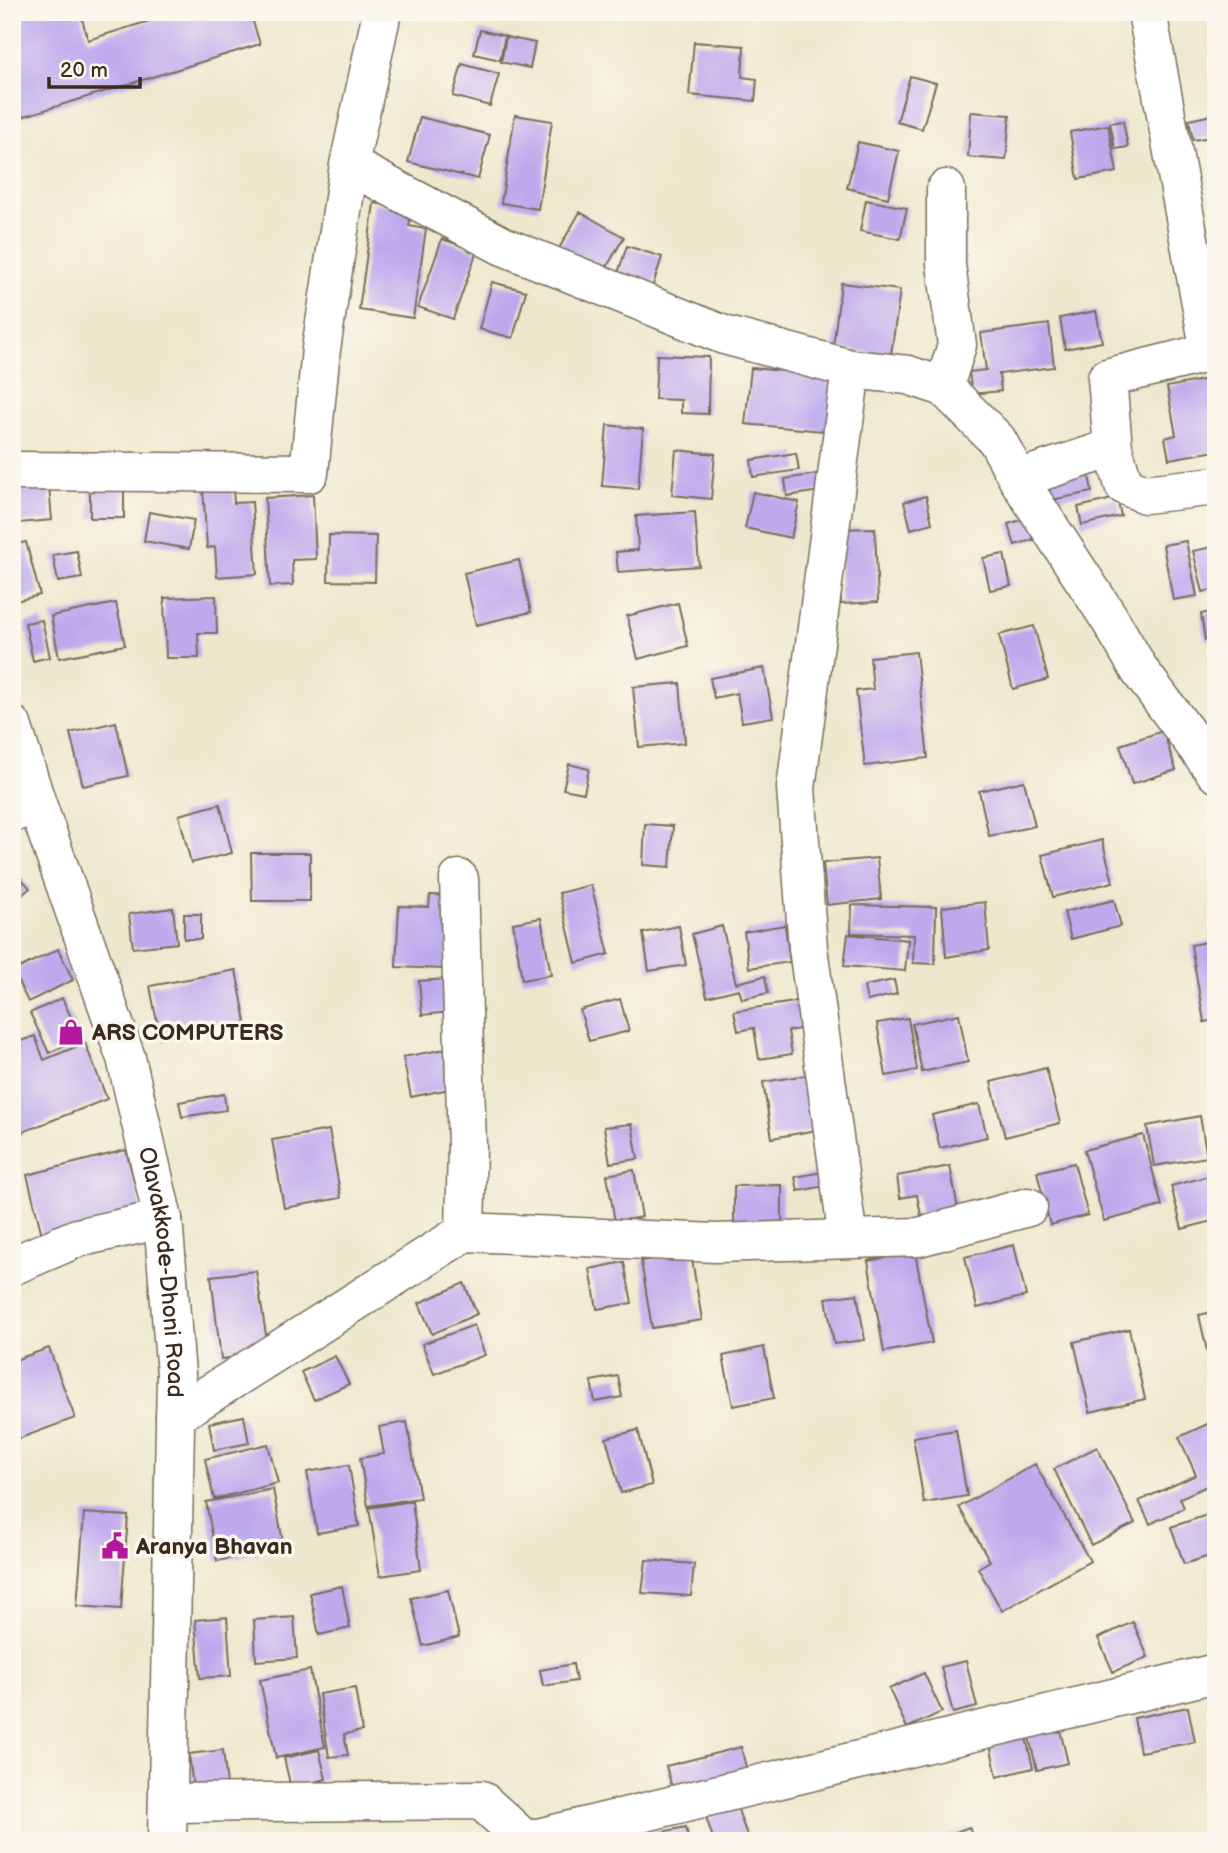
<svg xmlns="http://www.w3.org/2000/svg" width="1228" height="1853" font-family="'Balsamiq Sans',sans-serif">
  <rect width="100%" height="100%" fill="#fbf7ec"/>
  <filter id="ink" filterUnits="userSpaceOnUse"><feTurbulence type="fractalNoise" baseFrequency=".0143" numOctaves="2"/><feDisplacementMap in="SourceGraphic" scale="14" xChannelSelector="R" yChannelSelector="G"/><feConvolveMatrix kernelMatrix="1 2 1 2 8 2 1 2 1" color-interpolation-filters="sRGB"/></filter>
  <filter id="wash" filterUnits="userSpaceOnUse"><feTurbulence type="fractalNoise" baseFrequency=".00686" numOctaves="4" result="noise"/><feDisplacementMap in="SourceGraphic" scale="28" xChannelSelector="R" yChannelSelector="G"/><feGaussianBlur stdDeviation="1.57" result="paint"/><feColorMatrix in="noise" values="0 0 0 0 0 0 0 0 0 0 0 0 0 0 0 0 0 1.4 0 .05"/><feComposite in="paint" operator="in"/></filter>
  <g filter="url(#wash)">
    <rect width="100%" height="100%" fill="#ede8cd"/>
    <g id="blocks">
      <path fill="#bdaaed" d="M12,12H80L88,40L178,12H250L260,44L12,120Z
        M480,30L505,36L500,60L474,54Z
        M506,37L535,43L530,68L501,62Z
        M694,42L744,46L742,77L757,79L755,101L689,95Z
        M462,64L499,74L490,106L453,96Z
        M910,76L936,83L922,129L897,122Z
        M971,112L1010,115L1006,160L968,157Z
        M1216,114V136L1193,140L1189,120Z
        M515,115L552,121L538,209L501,203Z
        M420,117L490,135L478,179L408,162Z
        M1123,121L1128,147L1115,149L1110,123Z
        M1108,125L1117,172L1078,179L1070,132Z
        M858,142L899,151L888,198L847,188Z
        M866,200L907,208L900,239L860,231Z
        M374,203L412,209L409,226L426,229L413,318L359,310Z
        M580,212L624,237L601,277L557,252Z
        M442,239L477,251L453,319L418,307Z
        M627,246L662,257L652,288L617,276Z
        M492,282L526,291L513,338L479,329Z
        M841,283L900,290L891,355L833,348Z
        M1096,311L1102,342L1065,349L1060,318Z
        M1049,324L1054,367L999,374L1001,391L972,394L969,372L986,370L981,333Z
        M657,355L709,357L708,414L681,413V400L655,399Z
        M751,368L839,376L834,432L745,424Z
        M1213,378L1216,396V451L1169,459L1165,438L1176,435L1167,387Z
        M607,425L643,429L638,489L602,486Z
        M676,450L715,454L711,499L672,495Z
        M796,453L799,470L753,477L751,460Z
        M1088,468L1092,492L1051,500L1047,475Z
        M830,472L833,489L787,496L785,479Z
        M48,475L52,520L19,523L15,479Z
        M233,487L234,503L252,502L257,574L217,577L215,547L207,548L203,488Z
        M90,489H124V518H90Z
        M753,492L799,502L791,538L745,528Z
        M313,495L316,559L292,560L293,585L270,586L265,498Z
        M926,496L932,523L911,529L904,502Z
        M1117,498L1121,516L1082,525L1078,507Z
        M149,512L194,520L189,549L144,541Z
        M695,512L699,566L618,572L616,552L638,550L636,516Z
        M1038,515L1045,536L1015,545L1008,524Z
        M875,528L878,602L841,604L838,529Z
        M329,535L376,536L375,582L328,581Z
        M1186,541L1197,596L1173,600L1163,545Z
        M26,542L40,595L12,602V545Z
        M1213,547L1216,557V589L1203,592L1193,551Z
        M77,551L82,578L58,582L53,555Z
        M1004,554L1011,586L990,590L983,558Z
        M519,560L531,612L476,625L464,573Z
        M216,596L217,633H198L199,658H166L164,598Z
        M116,603L125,645L59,658L51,616Z
        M678,603L688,646L638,659L627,616Z
        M1216,611V638L1205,640L1201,614Z
        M42,620L50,657L33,661L25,623Z
        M1034,626L1048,679L1013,689L999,635Z
        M916,652L928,758L865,766L856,691L873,689L870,657Z
        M764,668L773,717L742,722L737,693L714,698L710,678Z
        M680,683L685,743L639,747L633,687Z
        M116,722L128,776L83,786L70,733Z
        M1163,731L1176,770L1132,784L1120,745Z
        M569,764L589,769L584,793L563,789Z
        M1024,781L1035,826L989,836L979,791Z
        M220,804L232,853L191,863L179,815Z
        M645,824L673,826L670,867L643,865Z
        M1102,840L1113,882L1053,897L1042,855Z
        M251,853H310V901H252Z
        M877,858L881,899L827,905L823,863Z
        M12,869L30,888L12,904Z
        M591,885L609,954L576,963L559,893Z
        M430,895L455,896L445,969L396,967L399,906L429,907Z
        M1114,900L1121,926L1071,939L1064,912Z
        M985,902L989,950L946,957L942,907Z
        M852,905L936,907L935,964L913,963L914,935L851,933Z
        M173,908L177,943L133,948L129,914Z
        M184,914H201V939H184Z
        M541,918L551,975L522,980L513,923Z
        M785,925L790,962L749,968L744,932Z
        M679,926L686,965L649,971L643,933Z
        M722,926L736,983L765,976L768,993L742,999L739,989L707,997L692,934Z
        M1216,930V1020L1204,1022L1191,945L1213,941L1211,931Z
        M848,934L908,940L905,971L844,966Z
        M58,949L73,980L28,1002L13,971Z
        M236,970L246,1022L160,1038L150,986Z
        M448,979L451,1012L422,1015L419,981Z
        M894,980L897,994L867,1001L864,986Z
        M62,998L81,1038L49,1053L30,1013Z
        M620,999L629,1031L589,1041L580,1010Z
        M801,1001L805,1028L788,1031L792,1054L759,1059L754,1028L738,1031L734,1011Z
        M959,1014L968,1062L922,1072L912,1024Z
        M908,1018L917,1070L886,1076L877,1023Z
        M35,1036L44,1060L85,1043L107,1099L15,1135L12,1129V1044Z
        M451,1048L459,1087L411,1097L403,1057Z
        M1046,1068L1060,1123L1005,1137L991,1082Z
        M807,1075L817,1130L772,1138L763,1082Z
        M224,1094L226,1110L182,1117L179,1102Z
        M979,1104L987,1137L940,1148L932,1115Z
        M1200,1116L1207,1157L1154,1166L1147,1126Z
        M632,1124L638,1159L610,1163L604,1127Z
        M329,1130L341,1198L284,1208L272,1140Z
        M1143,1135L1162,1206L1104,1221L1084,1150Z
        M126,1150L144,1218L44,1243L27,1175Z
        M1074,1163L1088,1215L1050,1225L1037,1172Z
        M950,1166L958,1209L921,1215L917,1195L900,1198L897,1176Z
        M634,1170L642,1217L615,1222L607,1175Z
        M828,1171L831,1185L798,1191L795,1177Z
        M1216,1174V1220L1182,1229L1171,1186Z
        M782,1185V1234L734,1235V1186Z
        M1014,1245L1026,1296L977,1308L965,1257Z
        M915,1252L932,1343L884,1352L868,1261Z
        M691,1253L702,1320L652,1328L641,1261Z
        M624,1262L632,1303L597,1309L590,1269Z
        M256,1271L269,1354L221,1359L211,1276Z
        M464,1283L477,1314L432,1334L419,1303Z
        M857,1294L865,1340L834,1344L826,1298Z
        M1216,1311V1358L1209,1360L1199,1315Z
        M474,1325L485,1355L434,1374L422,1344Z
        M1129,1329L1145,1399L1090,1412L1074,1342Z
        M764,1347L774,1398L733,1406L723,1356Z
        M49,1348L75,1418L18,1439L12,1424V1361Z
        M335,1356L349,1384L314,1400L301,1372Z
        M618,1376L622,1397L595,1402L591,1381Z
        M244,1416L249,1443L214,1450L209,1423Z
        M1216,1420V1482L1180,1498L1184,1508L1150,1524L1139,1501L1196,1475L1179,1437Z
        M407,1422L420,1498L368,1506L360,1458L384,1454L379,1427Z
        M638,1430L652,1485L621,1493L606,1438Z
        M956,1430L967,1496L924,1503L913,1437Z
        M268,1444L278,1483L214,1499L205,1459Z
        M1097,1447L1135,1523L1091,1545L1054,1469Z
        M1035,1464L1090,1561L1002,1611L978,1568L990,1561L959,1507Z
        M349,1465L359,1526L317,1533L307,1472Z
        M273,1489L284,1547L217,1561L206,1502Z
        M412,1501L421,1570L380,1576L369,1508Z
        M84,1513L128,1516L121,1609L77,1606Z
        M1210,1514L1216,1531V1554L1184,1564L1171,1527Z
        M646,1560L694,1564L691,1596L642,1593Z
        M342,1586L350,1628L319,1635L310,1593Z
        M448,1590L459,1637L423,1646L411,1598Z
        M227,1617L231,1676L200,1678L195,1620Z
        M294,1617L297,1658L256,1661L254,1620Z
        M1133,1622L1148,1657L1113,1672L1098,1638Z
        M966,1661L977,1707L953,1713L941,1667Z
        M573,1664L576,1681L543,1686L540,1670Z
        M310,1670L325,1747L276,1758L260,1680Z
        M924,1673L942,1712L907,1728L889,1689Z
        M355,1688L362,1731L344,1734L348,1755L329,1757L319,1694Z
        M1188,1707L1195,1742L1140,1752L1134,1718Z
        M1059,1726L1068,1763L1037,1770L1028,1733Z
        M1026,1737L1033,1768L997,1777L990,1744Z
        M741,1747L747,1771L673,1791L666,1766Z
        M223,1750L228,1793L194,1797L189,1754Z
        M319,1750L326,1779L291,1788L284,1758Z
        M737,1807L749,1841H714L706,1817Z
        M686,1827L689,1841H654L652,1834Z
        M969,1827L974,1841H932Z"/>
    </g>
  </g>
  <g filter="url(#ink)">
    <use href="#blocks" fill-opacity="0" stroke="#796c5b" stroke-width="2"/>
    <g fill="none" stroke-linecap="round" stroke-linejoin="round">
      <g stroke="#796c5b" stroke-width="41">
        <path id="minor" d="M349,165L382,12
          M944,387L957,345L946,265V189
          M1113,448L1107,378L1210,352L1147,12
          M12,471L309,473L321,349L349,165L503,246L724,335L851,369L908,375L944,387L997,440L1018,479L1109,618L1140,671L1216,773
          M1018,479L1113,448L1124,485L1145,494L1216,486
          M12,813L37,804
          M459,879L467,1147L465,1232
          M848,1239L808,948L796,788L851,369
          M12,1266L77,1238L163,1219
          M175,1416L465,1232L716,1243L919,1237L1028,1207
          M168,1803L481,1800L526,1841L1216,1673"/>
      </g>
      <g stroke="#796c5b" stroke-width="41">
        <g id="major">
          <path id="s1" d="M12,725L37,804L126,1058L163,1219L176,1374L167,1841"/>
        </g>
      </g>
      <use href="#minor" stroke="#fff" stroke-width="38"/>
      <use href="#major" stroke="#fff" stroke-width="38"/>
    </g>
  </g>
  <defs>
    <g id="shop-bare" transform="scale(2.1)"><path d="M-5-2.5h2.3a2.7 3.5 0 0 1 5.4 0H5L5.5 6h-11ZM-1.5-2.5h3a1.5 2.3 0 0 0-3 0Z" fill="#b5179e" stroke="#fbf7ec" stroke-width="2.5" paint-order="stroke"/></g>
    <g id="civic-bare" transform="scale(2.1)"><path d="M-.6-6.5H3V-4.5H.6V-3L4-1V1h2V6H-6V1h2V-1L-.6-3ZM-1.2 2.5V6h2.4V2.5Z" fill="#b5179e" stroke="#fbf7ec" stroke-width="2.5" paint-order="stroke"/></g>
  </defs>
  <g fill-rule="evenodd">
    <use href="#shop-bare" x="71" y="1032"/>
    <use href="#civic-bare" x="115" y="1546"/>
  </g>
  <g text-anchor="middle" stroke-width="7" stroke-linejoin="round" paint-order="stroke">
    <g font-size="23" font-weight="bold" fill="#3b2a1e" stroke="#fbf7ec" text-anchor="start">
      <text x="92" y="1040">ARS COMPUTERS</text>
      <text x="136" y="1554">Aranya Bhavan</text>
    </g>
    <g font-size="23" fill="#3b2a1e" stroke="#fbf7ec">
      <text dy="8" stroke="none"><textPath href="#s1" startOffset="570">Olavakkode-Dhoni Road</textPath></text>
    </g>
  </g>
  <rect width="1228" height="1853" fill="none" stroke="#fbf7ec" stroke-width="42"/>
  <path d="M49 77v10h91v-10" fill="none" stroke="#3b2a1e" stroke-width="3.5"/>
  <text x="60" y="77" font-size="21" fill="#3b2a1e" stroke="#fbf7ec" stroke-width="5" paint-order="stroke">20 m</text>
</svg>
